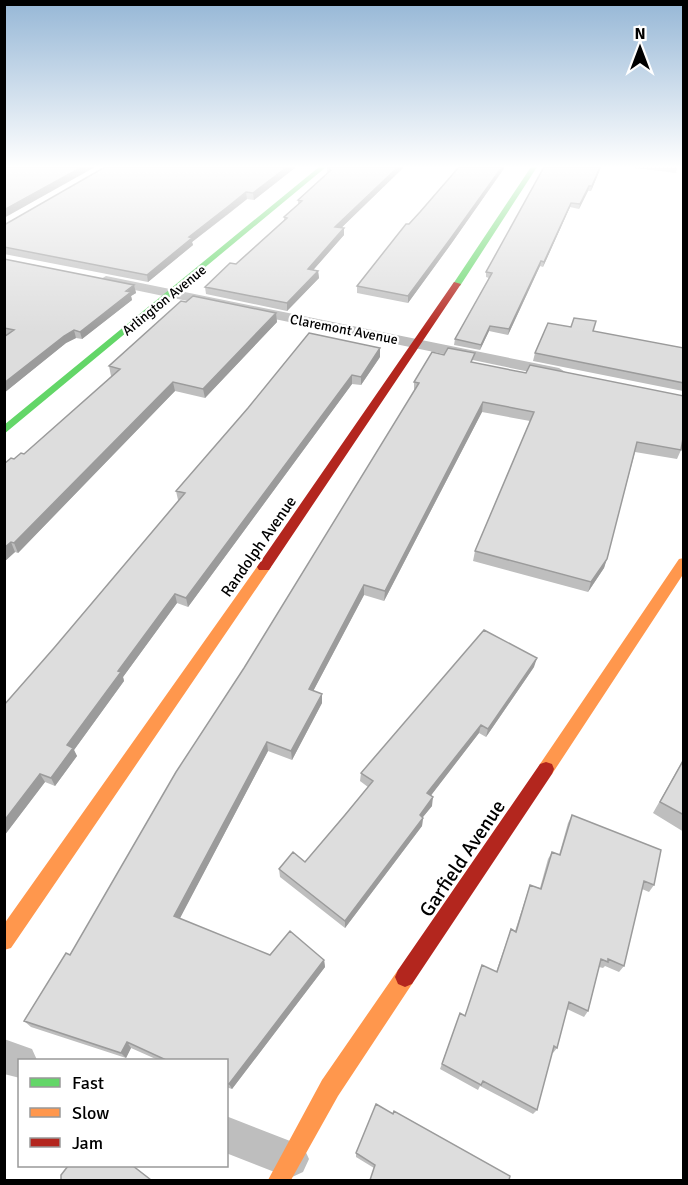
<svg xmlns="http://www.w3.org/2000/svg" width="688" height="1185" font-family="Signika,sans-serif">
  <rect width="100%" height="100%" fill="#fff"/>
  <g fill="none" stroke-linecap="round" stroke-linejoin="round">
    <path fill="#bebebe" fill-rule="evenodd" d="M106,276L559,368L567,373L559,378L101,283L99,280Z
      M4,1039L32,1049L37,1060H20V1078L4,1074Z
      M226,1116L303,1146L309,1159L303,1172L290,1178L226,1153Z"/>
    <path fill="#63d668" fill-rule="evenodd" d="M319,167H326L4,434V425Z
      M531,167H537L460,286H454L453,284Z"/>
    <path fill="#ff974d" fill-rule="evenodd" d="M684,558V573L552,774L546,776L540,774L538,769L540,764L679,559Z
      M264,562L269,564L271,567L269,570L11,948L4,950V924L259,564Z
      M405,967L412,970L415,977L412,984L338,1096L291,1180H268L322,1080L398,970Z"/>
    <path fill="#b3261e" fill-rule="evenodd" d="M454,282L461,284L269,570H259L257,567L259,564Z
      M546,762L552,764L554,769L552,774L412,984L405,987L398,984L395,977L398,970L540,764Z"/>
  </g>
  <path fill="#bebebe" d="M105,167H296L254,200L247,199L231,212L192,242L193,245L148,282L4,254V225Z
    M327,167H404L341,228L344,235L313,270L318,271L319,278L287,311L206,294L205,287L236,264L284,220V217L298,205V200L327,173Z
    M459,167H505L451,244L408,303L357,293V286Z
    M601,167L591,191H588L579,209L570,207L543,267L540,266L508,335L489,331L480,350L454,345L455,339L489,278L486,277V272Z
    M628,167H677L676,173Z
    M4,259L134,285L136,293L131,296L132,300L82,339L76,338L66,343L4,393V337L7,336L4,335Z
    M276,313L277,322L205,398L175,391L18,553L15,552L4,562L14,459L24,454L112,376H111L109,366Z
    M593,331L684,348L683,391L533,361L535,353Z
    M380,357L361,385L352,384L188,607L177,603L123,677L124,681L74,750L77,756L55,786L45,782L4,836V705L54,648L179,500H178L176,491Z
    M474,363L683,408L681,450L677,459L635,452L604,568L588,592L473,561L475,551L530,421L482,412L384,601L364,595L313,691L322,703L292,760L268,751L179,919L270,955L324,960L325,967L232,1089L226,1087V1060H158L131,1048L126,1058L31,1027L24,1021L70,955L244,668L414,392V382Z
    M534,667L486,737L479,733L430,796L432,806L423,817L422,826L345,928L280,877L279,869L305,862L368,787L360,781L361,773Z
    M684,758V832L653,813Z
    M572,815L654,885L649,892L642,889L624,966L619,972L605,966L603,968L599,967L588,1011L584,1017L567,1009L557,1048L553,1053H552L537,1110L533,1114L480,1086L478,1090L440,1069L460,1013L465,1016L496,972L511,929L515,931L530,885L540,888L548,859L552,852L559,855L568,823Z
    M356,1153L509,1180L374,1168L356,1157Z"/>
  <path fill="#9b9b9b" d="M82,167H95L4,218V210Z
    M287,167H296L254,200L253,193Z
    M398,167H404L335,234V227Z
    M502,167H505L451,244L408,303V296Z
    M600,167H601L591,191L592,186Z
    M589,186L588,191L579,209L580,204Z
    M246,192L247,199L192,242L193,245L148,282L147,275L189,237Z
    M571,203L570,207L543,267L544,262Z
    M344,228V235L308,276V269Z
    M541,261L540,266L508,335L509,329Z
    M318,271L319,278L287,311V303Z
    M134,285L136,293L131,296L132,300L82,339L80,332Z
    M276,313L277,322L205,398L203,389Z
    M490,326L489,331L480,350L481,345Z
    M74,330L76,338L66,343L4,393V383L64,336Z
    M380,348V357L361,385V377Z
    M352,375V384L188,607L186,598Z
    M173,382L175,391L18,553L14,543Z
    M483,402L482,412L384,601L385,591Z
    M11,542L15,552L4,562V548Z
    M607,559L604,568L588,592L591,582Z
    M364,585V595L309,699V689Z
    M175,594L177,603L123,677L124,681L74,750L77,756L55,786L51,778L67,745L118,671Z
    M537,658L534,667L486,737L488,729Z
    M322,694V703L292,760L291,751Z
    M481,725L479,733L426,802L427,793Z
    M267,742L268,751L177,924L174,916Z
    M40,774L45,782L4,836V821Z
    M433,797L432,806L418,823L420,815Z
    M423,818L422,826L345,928V921Z
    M324,960L325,967L232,1089L229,1084Z
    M127,1042L131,1048L126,1058L121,1053Z"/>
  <path fill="#ddd" stroke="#9b9b9b" stroke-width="1.5" d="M4,167H82L4,210Z
    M105,167H287L253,193L246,192L230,205L189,237L192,238L147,275L4,247V225Z
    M328,167H398L335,227L344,228L308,269L318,271L287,303L205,287L230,263L236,264L287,218L284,217L302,201L298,200L331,170Z
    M459,167H502L451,238L408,296L357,286L406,224H409L420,212Z
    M544,167H600L592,186H589L580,204L571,203L544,262L541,261L509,329L490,326L481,345L455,339L492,273L486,272Z
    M4,259L134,285L126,291L131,292L80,332L74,330L64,336L4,383V337L14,330L4,328Z
    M193,296L276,313L203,389L173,382L14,543L11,542L4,548V464L11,458L14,459L21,453L24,454L120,369L109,366L181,301L186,302Z
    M574,318L596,321L593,331L684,348V383L535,353L548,323L571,327Z
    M309,333L380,348L361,377L352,375L186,598L175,594L118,671L121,672L67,745L73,748L51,778L40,774L4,821V705L54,648L185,493L176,491L248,408Z
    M448,348L475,353L471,362L526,373L530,365L684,396L683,408H684V432L681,450L637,442L607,559L591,582L475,551L534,412L483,402L385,591L364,585L309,689L322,694L291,751L267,742L174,916L270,955L290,931L324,960L229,1084L226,1083V1060H166L127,1042L121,1053L24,1021L66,953L70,955L176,772L244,668L419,383L414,382L432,352L444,355Z
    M484,630L537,658L488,729L481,725L427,793L433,797L420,815L423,818L345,921L279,869L293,852L305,862L345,815L373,781L361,773Z
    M684,759V815L660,802Z
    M572,815L661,850L654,885L644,881L624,966L608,959V962L601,959L588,1011L569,1002L557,1048L554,1046L537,1110L483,1081L481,1085L442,1064L460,1013L465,1016L482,965L497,972L511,929L516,932L530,885L541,889L552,852L560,855Z
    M376,1104L393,1114L394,1111L510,1176L509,1180H370L375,1165L356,1153Z
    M68,1166H133L151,1180H61V1175Z"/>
  <linearGradient id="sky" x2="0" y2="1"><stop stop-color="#96b7d6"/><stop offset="0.5" stop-color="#fff"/><stop offset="1" stop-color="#fff" stop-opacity="0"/></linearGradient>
  <rect width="688" height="333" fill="url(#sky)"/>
  <g text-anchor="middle" stroke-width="4.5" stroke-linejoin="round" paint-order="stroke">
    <g font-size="14" fill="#000" stroke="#fff">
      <text transform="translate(164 300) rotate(-39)" y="5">Arlington Avenue</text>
      <text transform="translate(344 329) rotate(11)" y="5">Claremont Avenue</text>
    </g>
    <g font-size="16" fill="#000" stroke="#fff">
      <text transform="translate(258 546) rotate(-55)" y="6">Randolph Avenue</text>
    </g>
    <g font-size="20" fill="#000" stroke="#fff">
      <text transform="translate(462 858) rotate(-56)" y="7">Garfield Avenue</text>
    </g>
  </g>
  <rect width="688" height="1185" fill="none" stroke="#000000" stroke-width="12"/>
  <rect x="18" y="1059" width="210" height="108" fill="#ffffff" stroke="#999999" stroke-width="1.5"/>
  <rect x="30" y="1078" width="30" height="9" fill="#63d668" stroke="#999999" stroke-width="1.5"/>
  <text x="72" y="1089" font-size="18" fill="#000000">Fast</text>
  <rect x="30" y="1108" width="30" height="9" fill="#ff974d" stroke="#999999" stroke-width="1.5"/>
  <text x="72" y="1119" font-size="18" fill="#000000">Slow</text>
  <rect x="30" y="1138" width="30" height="9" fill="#b3261e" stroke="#999999" stroke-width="1.5"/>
  <text x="72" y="1149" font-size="18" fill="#000000">Jam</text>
  <g transform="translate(640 48)" stroke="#ffffff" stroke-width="4.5" paint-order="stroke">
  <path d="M0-4.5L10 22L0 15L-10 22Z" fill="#000000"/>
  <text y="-9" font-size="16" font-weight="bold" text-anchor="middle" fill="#000000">N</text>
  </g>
</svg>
